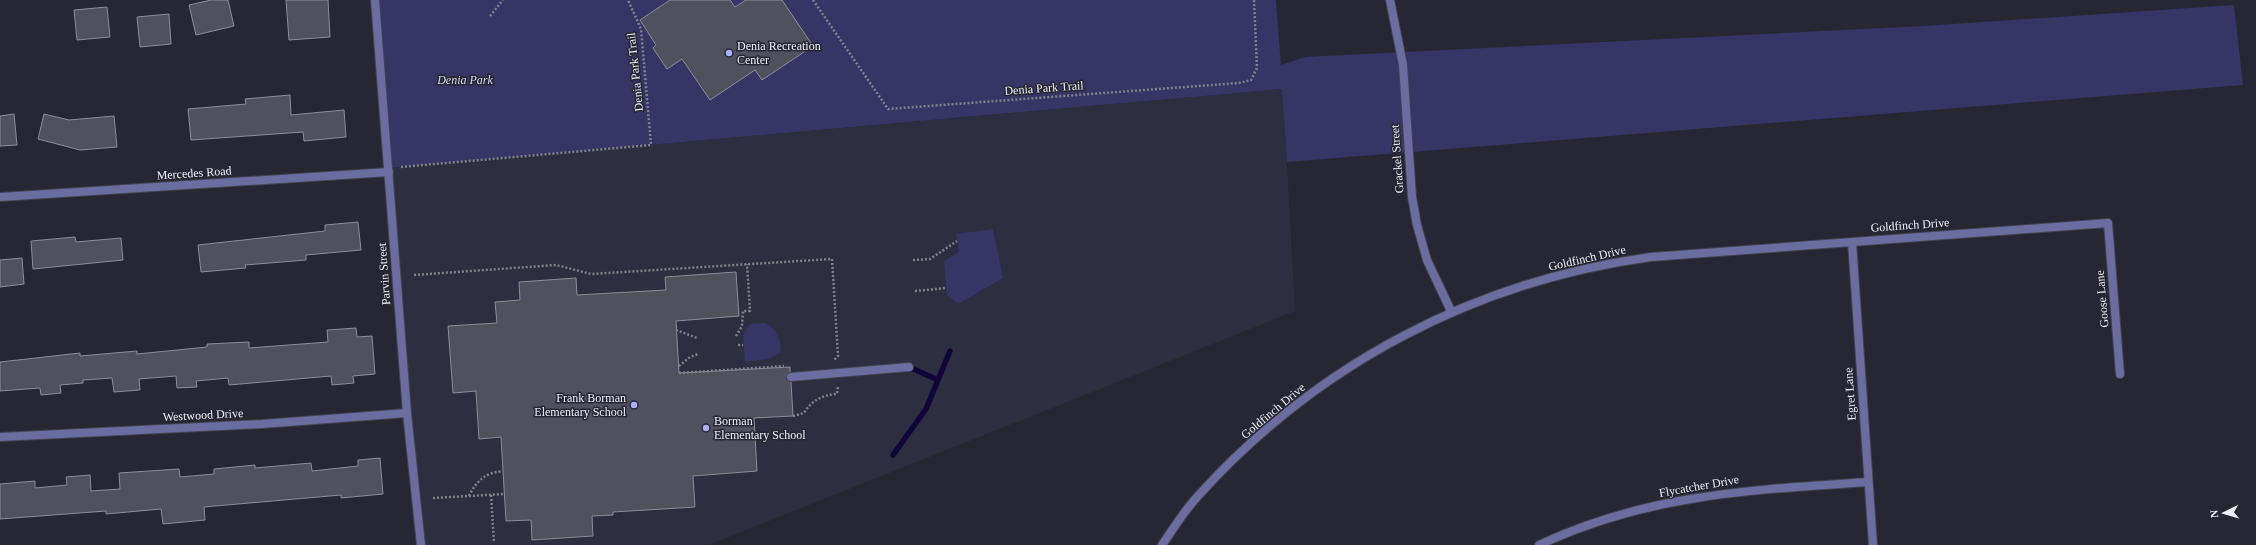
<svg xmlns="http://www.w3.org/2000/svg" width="2256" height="545" font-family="Georgia,serif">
  <rect width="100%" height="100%" fill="#262732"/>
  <path fill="#2d2e3f" d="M1283,89L1295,311L709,545H419L388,168Z"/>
  <path fill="#363565" d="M376,0H1276L1281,65L1305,57L1923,26L2234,5L2243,85L1287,162L1282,89L388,168Z
    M993,229L1003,278L958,304L947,295L944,261L959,252L956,234Z
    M765,323C777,329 782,340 780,353L768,359L745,362L743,335L750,324Z"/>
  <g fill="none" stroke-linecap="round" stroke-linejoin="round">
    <path stroke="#10043a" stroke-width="5.5" d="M909,367L938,380
      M893,455L926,409L950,351"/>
  </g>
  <path fill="#50515d" stroke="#8b8d9b" d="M211,0H228L234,26L196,35L189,5Z
    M286,0H328L330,37L289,40Z
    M670,0H730L735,7L746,0H782L813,46L762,80L755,70L710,100L682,59L667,69L653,48L656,45L640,20Z
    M107,7L110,37L77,40L74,10Z
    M169,14L171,44L140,47L137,17Z
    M290,95L291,115L344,110L346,137L304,141L303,132L191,140L188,109L246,104L245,99Z
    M14,114L17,145L0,146V116Z
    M44,114L69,120L114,116L117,147L80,150L38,139Z
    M358,222L361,250L306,255V260L245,265L246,268L201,272L198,245L325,231V225Z
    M75,237L76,242L121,238L123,260L33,269L31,241Z
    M22,258L24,284L0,287V260Z
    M736,272L739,316L676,321L679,373L790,367V372L786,377L791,382L793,416L754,418L757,471L693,476L695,507L613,512V515L592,516L593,536L532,540L531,520L506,521L501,437L479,439L476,391L453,393L448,326L497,323L495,302L520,300L519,282L576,278L577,295L666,290L665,277Z
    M356,328L357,337L372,336L375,374L353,376L354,383L332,385L331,376L229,385L228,378L196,381L197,387L177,388L176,376L139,379L140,390L114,392L112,378L83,380V383L60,385L61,393L41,395L40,388L0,391V362L80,353V356L137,351V354L207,347V344L249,342V348L328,342L327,330Z
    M380,458L383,494L341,498V495L204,507L205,520L163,524L161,509L106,514V511L0,519V484L35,481V488L67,485L66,477L90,475L91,491L120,489L119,473L179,469L180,477L214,474V469L255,465V468L311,463L312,471L358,466V460Z"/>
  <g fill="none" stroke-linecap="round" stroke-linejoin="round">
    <g stroke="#42434e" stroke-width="10">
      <path id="service" d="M791,377L909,367"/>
    </g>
    <g stroke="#42434e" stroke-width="10">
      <path id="minor" d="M1390,0L1403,65L1412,197L1417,225L1427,260L1451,311
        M0,197L389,172
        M1852,242L1873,545
        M0,437L262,424L407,413
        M1162,545C1173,529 1184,511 1198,496C1317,364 1475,281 1651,257L2108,223L2120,374
        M1539,545C1648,494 1751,490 1868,482"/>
    </g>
    <g stroke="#42434e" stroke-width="10">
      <path id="tertiary" d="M375,0L407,413L421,545"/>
    </g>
    <path stroke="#80818b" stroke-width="2.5" stroke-dasharray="2 2" stroke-linecap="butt" d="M813,0L888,109L1239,83L1251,80L1257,68L1254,0
      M490,16L503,0
      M401,167L651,145L641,29L628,0
      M913,260L930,259L957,241
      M414,275L556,265L591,274L832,259L838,356L834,360
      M915,291L946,288
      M676,330L697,338
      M736,336L742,326L743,311H750L747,264
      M738,345H743
      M679,366L690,357L698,354
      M679,373L784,366
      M793,416L804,413C811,401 822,395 837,394L838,386
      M491,495L494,543
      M469,496C477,480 485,473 503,471
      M433,498L505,494"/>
    <use href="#service" stroke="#6b6da1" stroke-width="8"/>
    <use href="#minor" stroke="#6b6da1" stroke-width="8"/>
    <use href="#tertiary" stroke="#6b6da1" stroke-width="8"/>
  </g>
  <g fill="#acaffb" stroke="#262732" stroke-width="1.5">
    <circle cx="729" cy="53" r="4"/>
    <circle cx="634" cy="405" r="4"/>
    <circle cx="706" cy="428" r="4"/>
  </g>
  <g text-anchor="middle" stroke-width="3" stroke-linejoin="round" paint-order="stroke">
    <g font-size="12" fill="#eeeff7" stroke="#262732" text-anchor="start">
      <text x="737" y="50">Denia Recreation<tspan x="737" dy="14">Center</tspan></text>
      <text x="626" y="402" text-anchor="end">Frank Borman<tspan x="626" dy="14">Elementary School</tspan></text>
      <text x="714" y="425">Borman<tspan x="714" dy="14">Elementary School</tspan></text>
    </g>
    <g font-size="12" fill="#eeeff7" stroke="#262732">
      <text transform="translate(635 72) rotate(-96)" y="4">Denia Park Trail</text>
      <text transform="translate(1044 88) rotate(-4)" y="4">Denia Park Trail</text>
      <text transform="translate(1397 159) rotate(-94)" y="4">Grackel Street</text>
      <text transform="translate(194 173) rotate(-4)" y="4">Mercedes Road</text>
      <text transform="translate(1910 225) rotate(-4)" y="4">Goldfinch Drive</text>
      <text transform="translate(1587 258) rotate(-13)" y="4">Goldfinch Drive</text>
      <text transform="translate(384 274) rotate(-94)" y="4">Parvin Street</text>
      <text transform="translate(2102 299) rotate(-95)" y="4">Goose Lane</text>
      <text transform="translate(1850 394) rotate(-94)" y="4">Egret Lane</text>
      <text transform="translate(1273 411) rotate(-40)" y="4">Goldfinch Drive</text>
      <text transform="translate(203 415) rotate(-3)" y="4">Westwood Drive</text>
      <text transform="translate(1699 486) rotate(-10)" y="4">Flycatcher Drive</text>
    </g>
    <g font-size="12" font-style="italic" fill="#d5d7ed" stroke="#262732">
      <text x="465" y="84">Denia Park</text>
    </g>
  </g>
  <g transform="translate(2224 513) rotate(265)" stroke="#262732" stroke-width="3" paint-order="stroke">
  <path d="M0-3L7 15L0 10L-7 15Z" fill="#eeeff7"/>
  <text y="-6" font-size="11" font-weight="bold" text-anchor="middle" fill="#eeeff7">N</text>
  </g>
</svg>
